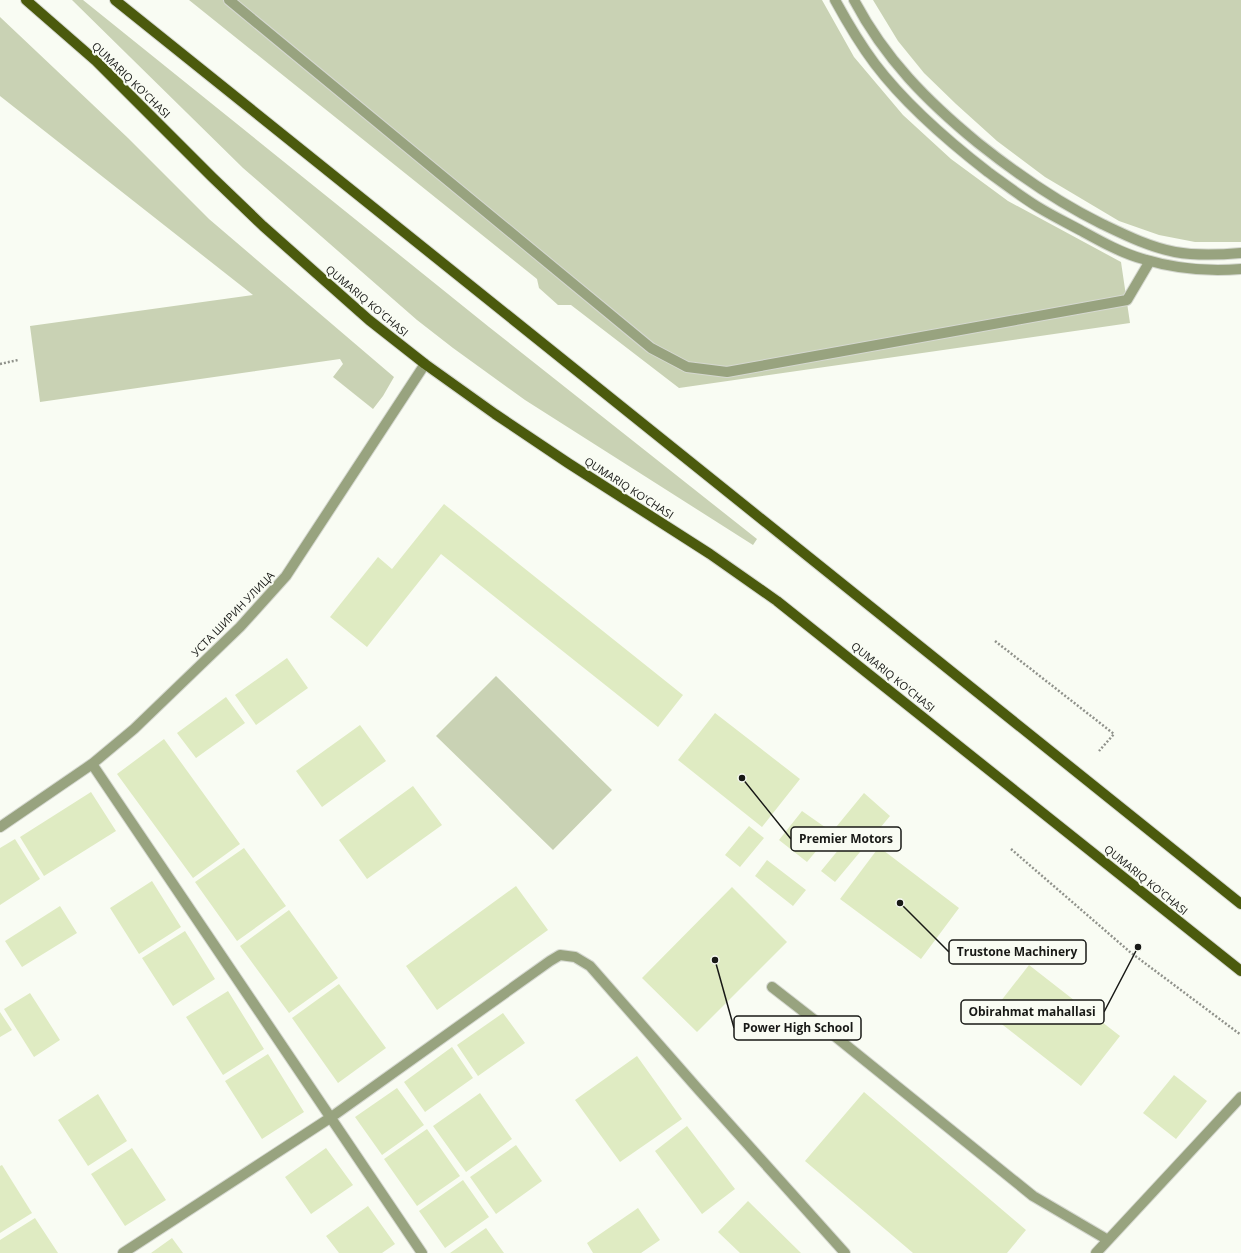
<svg xmlns="http://www.w3.org/2000/svg" width="1241" height="1253" font-family="'Open Sans',sans-serif">
  <rect width="100%" height="100%" fill="#f9fcf3"/>
  <path fill="#c9d2b4" d="M72,0H83L489,327L757,539L753,545L525,400L453,348L417,320L243,168Z
    M189,0H822L854,57L903,115L951,159L1008,201L1121,262L1130,323L679,388L571,305H558L539,288L537,279Z
    M873,0H1241V242H1195L1159,235L1119,221L1045,177L997,141L956,104L924,73L898,41Z
    M0,17L128,138L209,219L394,377L383,396L373,409L333,377L343,364L340,359L40,402L30,326L253,295L0,96Z
    M496,676L612,790L553,850L436,736Z"/>
  <path fill="#dfebc2" d="M444,504L683,695L658,727L441,554L367,647L330,617L378,557L392,569Z
    M287,658L308,688L256,725L235,695Z
    M226,697L245,723L196,758L177,733Z
    M715,713L800,779L762,827L678,760Z
    M360,725L386,761L322,807L296,771Z
    M164,739L240,844L193,878L117,774Z
    M413,786L442,825L367,879L339,840Z
    M91,792L116,831L44,876L20,837Z
    M864,793L890,816L835,882L821,871L844,843L832,832Z
    M802,811L832,832L807,862L779,840Z
    M749,826L764,838L740,867L725,855Z
    M15,839L40,879L0,905V848Z
    M879,847L959,908L921,959L840,899Z
    M244,848L286,906L237,941L195,882Z
    M767,860L806,890L793,906L755,876Z
    M152,881L181,927L139,954L110,908Z
    M516,886L548,930L437,1010L406,966Z
    M732,887L787,942L697,1032L642,978Z
    M60,906L77,933L22,967L5,941Z
    M289,910L338,978L289,1013L240,946Z
    M185,931L215,979L173,1006L142,958Z
    M1029,965L1120,1036L1081,1086L990,1015Z
    M339,984L386,1048L338,1083L292,1018Z
    M228,991L264,1049L223,1075L186,1017Z
    M30,993L60,1040L34,1057L4,1009Z
    M0,1012L12,1030L0,1037Z
    M503,1013L525,1043L478,1076L457,1045Z
    M452,1047L473,1078L425,1112L404,1082Z
    M268,1054L304,1112L262,1139L225,1081Z
    M637,1056L682,1119L620,1162L575,1100Z
    M1174,1075L1207,1101L1176,1139L1143,1113Z
    M397,1088L424,1125L382,1155L355,1117Z
    M864,1092L1026,1230L1007,1253H913L805,1161Z
    M480,1093L512,1139L466,1172L433,1126Z
    M98,1094L127,1141L88,1166L58,1120Z
    M687,1126L735,1189L702,1214L655,1151Z
    M427,1129L460,1176L417,1206L384,1159Z
    M516,1145L542,1181L496,1214L470,1177Z
    M132,1148L166,1200L125,1226L91,1174Z
    M326,1148L353,1185L311,1214L285,1177Z
    M2,1165L32,1213L0,1233V1166Z
    M463,1180L489,1217L445,1248L419,1211Z
    M748,1201L801,1253H740L718,1232Z
    M368,1206L395,1244L382,1253H339L326,1236Z
    M638,1208L660,1240L641,1253H593L587,1243Z
    M35,1218L58,1253H0V1240Z
    M486,1228L504,1253H450Z
    M172,1238L183,1253H151Z"/>
  <g fill="none" stroke-linecap="round" stroke-linejoin="round">
    <g stroke="#d5d8d0" stroke-width="12">
      <path id="service" d="M229,0L651,348L687,367L727,372L1127,300L1150,261
        M835,0C847,22 860,44 875,64C906,105 948,141 988,172C1006,185 1024,199 1043,210C1055,217 1067,223 1080,230C1100,241 1121,253 1143,259C1176,269 1206,272 1241,269
        M854,0C885,59 927,101 978,143C1017,174 1057,202 1102,224C1125,235 1149,247 1175,252C1197,256 1219,255 1241,253
        M772,987L826,1029L1033,1196L1108,1240
        M1096,1253L1241,1097"/>
    </g>
    <g stroke="#d5d8d0" stroke-width="12">
      <path id="minor" d="M92,764L422,1253
        M0,827L92,764L134,729L240,627L286,576L425,364
        M123,1253L330,1118L550,961L560,955L575,957L590,966L698,1089L845,1253"/>
    </g>
    <g stroke="#d5d8d0" stroke-width="12">
      <path id="primary" d="M26,0L96,61L212,177L263,226L369,320L425,364L495,414L568,463L710,554L777,601L1241,971
        M115,0L1241,904"/>
    </g>
    <path stroke="#90928b" stroke-width="2.5" stroke-dasharray="2 2" stroke-linecap="butt" d="M0,364L18,360
      M995,641L1114,734L1099,751
      M1011,849L1130,952L1241,1035"/>
    <use href="#service" stroke="#98a37f" stroke-width="10"/>
    <use href="#minor" stroke="#98a37f" stroke-width="10"/>
    <use href="#primary" stroke="#4b5a0d" stroke-width="10"/>
  </g>
  <g text-anchor="middle" stroke-width="4" stroke-linejoin="round" paint-order="stroke">
    <g font-size="11" fill="#181916" stroke="#f9fcf3">
      <text transform="translate(131 80) rotate(44)" y="4">QUMARIQ KO'CHASI</text>
      <text transform="translate(367 301) rotate(40)" y="4">QUMARIQ KO'CHASI</text>
      <text transform="translate(629 488) rotate(33)" y="4">QUMARIQ KO'CHASI</text>
      <text transform="translate(233 614) rotate(-46)" y="4">УСТА ШИРИН УЛИЦА</text>
      <text transform="translate(893 677) rotate(39)" y="4">QUMARIQ KO'CHASI</text>
      <text transform="translate(1146 880) rotate(39)" y="4">QUMARIQ KO'CHASI</text>
    </g>
  </g>
  <path fill="none" stroke="#181916" stroke-width="1.5" d="M742 778L791 839M900 903L949 952M1138 947L1104 1012M715 960L734 1028"/>
  <g fill="#181916" stroke="#f9fcf3" stroke-width="1.5">
    <circle cx="742" cy="778" r="4"/>
    <circle cx="900" cy="903" r="4"/>
    <circle cx="1138" cy="947" r="4"/>
    <circle cx="715" cy="960" r="4"/>
  </g>
  <g fill="#f9fcf3" stroke="#181916" stroke-width="1.5">
    <rect x="791" y="827" width="110" height="24" rx="4"/>
    <rect x="949" y="940" width="137" height="24" rx="4"/>
    <rect x="961" y="1000" width="143" height="24" rx="4"/>
    <rect x="734" y="1016" width="127" height="24" rx="4"/>
  </g>
  <g font-size="12" text-anchor="middle" font-weight="bold" fill="#181916">
    <text x="846" y="843">Premier Motors</text>
    <text x="1017" y="956">Trustone Machinery</text>
    <text x="1032" y="1016">Obirahmat mahallasi</text>
    <text x="798" y="1032">Power High School</text>
  </g>
</svg>
